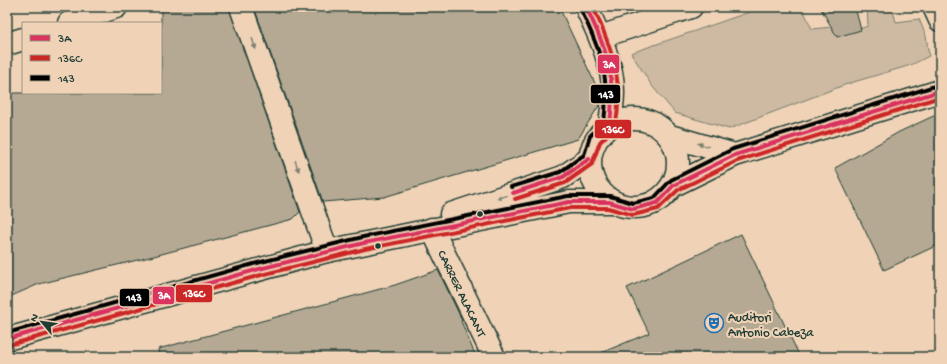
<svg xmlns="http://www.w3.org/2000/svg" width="947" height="364" font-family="'Gochi Hand',sans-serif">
  <rect width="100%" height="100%" fill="#f0d3b7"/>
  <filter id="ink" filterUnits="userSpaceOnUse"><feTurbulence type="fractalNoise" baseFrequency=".025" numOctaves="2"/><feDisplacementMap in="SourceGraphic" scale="8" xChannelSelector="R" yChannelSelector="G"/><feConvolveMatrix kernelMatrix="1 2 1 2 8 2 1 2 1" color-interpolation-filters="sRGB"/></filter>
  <g filter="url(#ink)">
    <path fill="#cebaa2" stroke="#767c6b" d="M764,7H802L812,29L832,27L840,35L868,26L867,7H892L896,22L919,19L926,36L929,56L911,65L847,84L729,129L675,113L652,86L631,53Z"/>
    <path fill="#b5a993" stroke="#1f3d34" d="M173,7H229L300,212L293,219L154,256L39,284L7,298V93H161V11Z
      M254,7H559L600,94V104L578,139L384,197L323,202Z
      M820,7H855L861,30L837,37Z
      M940,113V244L884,270L835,168L899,132Z
      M741,234L800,357H591L649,333L627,288Z
      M438,270L462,320L461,321L476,357H159L158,349L395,285Z"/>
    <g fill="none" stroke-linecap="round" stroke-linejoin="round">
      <g stroke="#1f3d34" stroke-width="25">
        <g id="minor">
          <path d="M241,7L327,251"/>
          <path d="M586,7C596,28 606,49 611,72C615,89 612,108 610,125"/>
          <path d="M934,7L940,20"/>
          <path d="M69,23L116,7"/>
          <path d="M600,37L691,7"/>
          <path d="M7,44L23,39"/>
          <path id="s1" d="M432,229L494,357"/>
        </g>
      </g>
      <g stroke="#1f3d34" stroke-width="25">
        <path id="tertiary" d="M590 163a44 44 0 1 1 88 0a44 44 0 1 1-88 0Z
          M670,136L735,155
          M674,185L735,155L940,91
          M451,214L563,177L589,159
          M7,339L327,251L569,202H609"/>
      </g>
      <use href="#minor" stroke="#f0d3b7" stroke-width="22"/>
      <use href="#tertiary" stroke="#f0d3b7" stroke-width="22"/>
      <g stroke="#f0d3b7" stroke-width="7">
        <path id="bus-1" d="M586,7C608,52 616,74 610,125
          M513,193L563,177L589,159
          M7,339L263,268L364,243L569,202H609L633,209L657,203L674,185L735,155L940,91"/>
      </g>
      <g stroke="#f0d3b7" stroke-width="7">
        <path id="bus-2" d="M515,199L565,183L592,164L600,142L615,127C625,84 611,46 593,7
          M9,345L265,274L365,249L570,208H608L633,215L658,209L678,190L737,161L940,97"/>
      </g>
      <g stroke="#f0d3b7" stroke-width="7">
        <path id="bus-3" d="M511,187L560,172L584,155L590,136L604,122C610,74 601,52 581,10
          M7,333L261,262L363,237L568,196H610L633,203L654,198L671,180L733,149L938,85"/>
      </g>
      <use href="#bus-1" stroke="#da335e" stroke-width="4"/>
      <use href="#bus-2" stroke="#cc2727" stroke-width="4"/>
      <use href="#bus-3" stroke="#000" stroke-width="4"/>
    </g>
    <defs><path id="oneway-solid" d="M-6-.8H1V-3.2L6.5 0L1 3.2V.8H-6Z"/></defs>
    <g fill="#7d806f">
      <use href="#oneway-solid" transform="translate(254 44) rotate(71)"/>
      <use href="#oneway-solid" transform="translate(703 145) rotate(-164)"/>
      <use href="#oneway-solid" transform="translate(297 166) rotate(71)"/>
      <use href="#oneway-solid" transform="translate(502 197) rotate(162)"/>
    </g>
  </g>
  <defs>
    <g id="theatre-ring" transform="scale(1)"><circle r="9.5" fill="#f0d3b7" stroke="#1f6fb2" stroke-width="1.5"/><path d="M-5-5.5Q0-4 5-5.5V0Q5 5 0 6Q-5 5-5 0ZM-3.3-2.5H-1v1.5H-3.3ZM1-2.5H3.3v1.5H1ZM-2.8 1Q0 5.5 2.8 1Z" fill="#1f6fb2"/></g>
  </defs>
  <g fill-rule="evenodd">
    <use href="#theatre-ring" x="714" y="323"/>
  </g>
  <g fill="#1f3d34" stroke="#f0d3b7" stroke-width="1.5">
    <circle cx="480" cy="214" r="3.5"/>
    <circle cx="378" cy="246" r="3.5"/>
  </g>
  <g text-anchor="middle" stroke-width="4" stroke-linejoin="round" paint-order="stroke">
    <g font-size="13" fill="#1f3d34" stroke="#f0d3b7">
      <text dy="5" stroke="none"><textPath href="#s1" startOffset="71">CARRER ALACANT</textPath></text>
    </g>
    <g font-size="13" fill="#1f3d34" stroke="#f0d3b7" text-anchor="start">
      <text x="728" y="321">Auditori<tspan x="728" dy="15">Antonio Cabeza</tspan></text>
    </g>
  </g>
  <g stroke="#f0d3b7" stroke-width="1.5">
    <rect x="597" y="54" width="23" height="20" rx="4" fill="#da335e"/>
    <rect x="590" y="84" width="31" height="20" rx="4" fill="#000"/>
    <rect x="594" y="119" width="38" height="20" rx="4" fill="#cc2727"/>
    <rect x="175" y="284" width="38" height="19" rx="4" fill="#cc2727"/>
    <rect x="152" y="286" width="23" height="19" rx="4" fill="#da335e"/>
    <rect x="119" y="288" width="31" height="19" rx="4" fill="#000"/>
  </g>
  <g font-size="11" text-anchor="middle" font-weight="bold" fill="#fff">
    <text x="609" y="68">3A</text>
    <text x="606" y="98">143</text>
    <text x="613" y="133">136C</text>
    <text x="194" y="297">136C</text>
    <text x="164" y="299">3A</text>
    <text x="134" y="301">143</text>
  </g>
  <rect width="947" height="364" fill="none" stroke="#f0d3b7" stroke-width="24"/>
  <rect x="12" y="12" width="923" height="340" fill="none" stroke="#1f3d34" stroke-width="1.5" filter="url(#ink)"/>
  <rect x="22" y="22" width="140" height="72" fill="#f0d3b7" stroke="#9c9783"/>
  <rect x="30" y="35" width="20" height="6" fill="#da335e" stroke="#9c9783"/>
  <text x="58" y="42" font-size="12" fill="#1f3d34">3A</text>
  <rect x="30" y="55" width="20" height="6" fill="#cc2727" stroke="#9c9783"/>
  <text x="58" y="62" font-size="12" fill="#1f3d34">136C</text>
  <rect x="30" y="75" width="20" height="6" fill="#000000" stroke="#9c9783"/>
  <text x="58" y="82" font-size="12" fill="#1f3d34">143</text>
  <g transform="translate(42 322) rotate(299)" stroke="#f0d3b7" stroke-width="3" paint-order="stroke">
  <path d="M0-3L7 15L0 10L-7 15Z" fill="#1f3d34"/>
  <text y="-6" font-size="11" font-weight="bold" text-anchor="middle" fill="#1f3d34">N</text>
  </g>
</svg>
